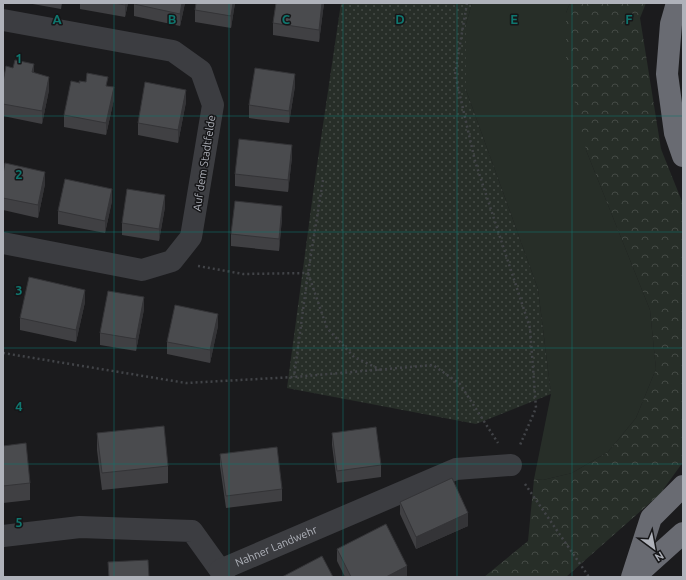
<svg xmlns="http://www.w3.org/2000/svg" width="686" height="580" font-family="Ubuntu,sans-serif">
  <defs>
    <pattern id="forest-crowns" width="20" height="18" patternUnits="userSpaceOnUse"><rect width="20" height="18" fill="#272e28"/><path d="M2 6a3 3 0 1 1 6 0M12 15a3 3 0 1 1 6 0" fill="none" stroke="#444a45"/></pattern>
    <pattern id="park-dots" width="8" height="8" patternUnits="userSpaceOnUse"><rect width="8" height="8" fill="#272e28"/><path d="M2 2h.1M6 6h.1" fill="none" stroke="#444a45" stroke-width="1.8" stroke-linecap="round"/></pattern>
  </defs>
  <rect width="100%" height="100%" fill="#1b1b1d"/>
  <path fill="#272e28" d="M472,3H570L566,13L586,150L650,310L656,369L636,418L608,452L572,473L543,480L534,479L551,394L538,289L466,90V24Z"/>
  <path fill="url(#forest-crowns)" d="M570,3H646L640,18L661,149L683,204V462L660,494L566,577H484L528,541L534,479L543,480L572,473L608,452L636,418L656,369L650,310L586,150L566,65V13Z"/>
  <path fill="url(#park-dots)" d="M341,3H472L466,24V90L538,289L551,394L476,424L287,388L315,179Z"/>
  <g fill="none" stroke-linecap="round" stroke-linejoin="round">
    <path stroke="#424448" stroke-width="2.5" stroke-dasharray="2 3" stroke-linecap="butt" d="M467,3L455,74L475,161L530,328L536,408L520,445
      M323,180L308,273L327,328L354,357L381,370
      M198,266L243,274L308,273L294,377
      M3,353L186,383L294,377L433,365L460,384L498,443
      M525,484L589,577"/>
    <g stroke="#3c3d41" stroke-width="22">
      <path d="M3,20L173,51L201,71L213,105L191,237L172,261L142,270L3,243"/>
      <path d="M3,536L80,527L192,531L220,570L224,577"/>
      <path id="s1" d="M220,570L456,469L511,465"/>
    </g>
    <path stroke="#696b72" stroke-width="22" d="M677,3L671,24L667,74L675,133L683,156
      M632,577L651,518L683,486
      M634,577L683,533"/>
  </g>
  <path fill="#404043" d="M27,3H62L61,9Z
    M80,3H128L125,17L80,9Z
    M185,3L180,26L134,16V4Z
    M196,3H235L231,28L195,22V10Z
    M276,3H324L319,42L273,35V23Z
    M34,73L49,90L42,124L3,116V82Z
    M79,81L108,86L114,99L106,135L64,127V115L79,83Z
    M295,86L289,123L249,118V105Z
    M186,102L178,143L138,135V123Z
    M292,157L288,192L235,186V174Z
    M3,174L45,184L38,218L3,210Z
    M112,201L105,233L58,224V211Z
    M165,207L159,241L122,235V223Z
    M282,218L279,251L231,246V234Z
    M85,302L76,342L20,330V318Z
    M144,309L136,351L100,345V333Z
    M218,326L210,363L167,354V342Z
    M97,433L168,466V483L102,490L97,450Z
    M332,433L381,465V477L337,483L332,445Z
    M3,446L30,483V500L3,503Z
    M220,454L282,489V501L226,508L220,466Z
    M400,502L468,526L416,549L400,514Z
    M337,549L407,577H345L337,561Z"/>
  <path fill="#343437" d="M126,3H128L125,17V5Z
    M182,3H185L180,26V14Z
    M233,3H235L231,28V16Z
    M322,3H324L319,42V30Z
    M34,64V76L32,72Z
    M295,74V86L289,123V111Z
    M49,77V90L42,124V111Z
    M114,87V99L106,135V123Z
    M186,90V102L178,143V130Z
    M292,145V157L288,192V180Z
    M45,172V184L38,218V205Z
    M112,189V201L105,233V221Z
    M165,195V207L159,241V229Z
    M282,206V218L279,251V239Z
    M85,290V302L76,342V330Z
    M144,297V309L136,351V339Z
    M218,314V326L210,363V350Z
    M468,513V526L416,549V537Z
    M407,566V577H386Z"/>
  <path fill="#4a4b4e" stroke="#343437" d="M114,3H126L125,5Z
    M135,3H182L180,14L134,4Z
    M196,3H233L231,16L195,10Z
    M276,3H322L319,30L273,23Z
    M15,60L34,64L32,72L49,77L42,111L3,104V82L6,66L13,68Z
    M255,68L295,74L289,111L249,105Z
    M87,73L108,77L106,86L114,87L106,123L64,115L71,81L80,83L79,81L86,82Z
    M145,82L186,90L178,130L138,123Z
    M239,139L292,145L288,180L235,174Z
    M5,163L45,172L38,205L3,198V174Z
    M65,179L112,189L105,221L58,211Z
    M127,189L165,195L159,229L122,223Z
    M235,201L282,206L279,239L231,234Z
    M29,277L85,290L76,330L20,318Z
    M108,291L144,297L136,339L100,333Z
    M175,305L218,314L210,350L167,342Z
    M164,426L168,466L102,473L97,433Z
    M376,427L381,465L337,471L332,433Z
    M26,443L30,483L3,486V446Z
    M277,447L282,489L226,496L220,454Z
    M452,478L468,513L416,537L400,502Z
    M386,524L407,566L386,577H351L337,549Z
    M322,556L333,577H282Z
    M148,560L149,577H109L108,562Z"/>
  <path fill="none" stroke="#0f766e" stroke-width="1" stroke-opacity="0.55" d="M114,3V577M229,3V577M343,3V577M457,3V577M572,3V577M3,116H683M3,232H683M3,348H683M3,464H683"/>
  <g text-anchor="middle" stroke-width="3" stroke-linejoin="round" paint-order="stroke">
    <g font-size="11" fill="#afb2ba" stroke="#161618">
      <text transform="translate(204 163) rotate(-81)" y="4">Auf dem Stadtfelde</text>
      <text dy="4" stroke="none"><textPath href="#s1" startOffset="61">Nahner Landwehr</textPath></text>
    </g>
  </g>
  <g font-size="13" text-anchor="middle" font-weight="bold" fill="#0f766e" stroke="#161618" stroke-width="3" stroke-linejoin="round" paint-order="stroke">
    <text x="57" y="24">A</text>
    <text x="172" y="24">B</text>
    <text x="286" y="24">C</text>
    <text x="400" y="24">D</text>
    <text x="514" y="24">E</text>
    <text x="629" y="24">F</text>
    <text x="19" y="63">1</text>
    <text x="19" y="179">2</text>
    <text x="19" y="295">3</text>
    <text x="19" y="411">4</text>
    <text x="19" y="527">5</text>
  </g>
  <rect width="686" height="580" fill="none" stroke="#afb2ba" stroke-width="8"/>
  <g transform="translate(654 548) rotate(148)" stroke="#161618" stroke-width="3" paint-order="stroke">
  <path d="M0-3L7 15L0 10L-7 15Z" fill="#afb2ba"/>
  <text y="-6" font-size="11" font-weight="bold" text-anchor="middle" fill="#afb2ba">N</text>
  </g>
</svg>
